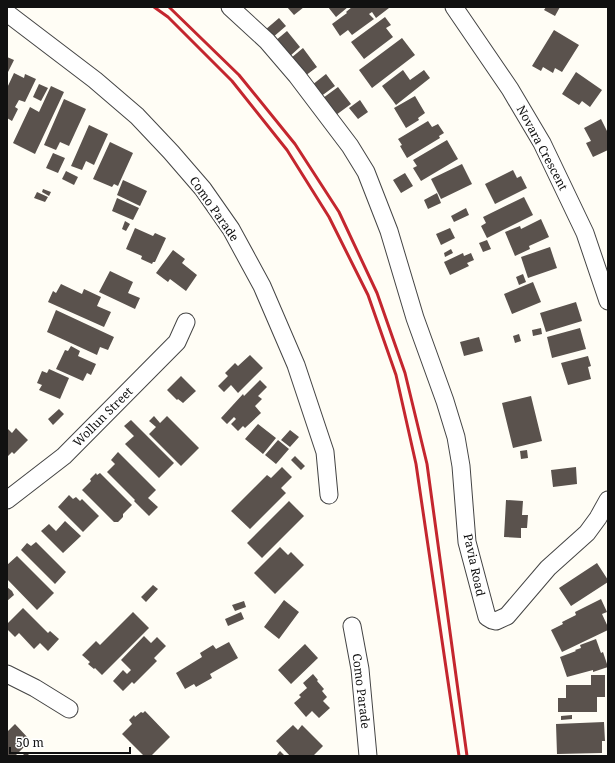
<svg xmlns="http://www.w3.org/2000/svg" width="615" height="763" font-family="'Noto Serif',serif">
  <rect width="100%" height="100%" fill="#fffdf5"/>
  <path fill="#5a524d" d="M287,7H304L294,15Z
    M328,7H348L336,17Z
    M352,7H388L389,8L376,18L372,12L369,14L374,19L352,35L348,30L340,36L332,24L347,13L346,12Z
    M546,7H560L555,16L544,10Z
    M385,17L391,25L386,28L393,37L364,59L351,42Z
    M279,18L286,26L272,38L265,30Z
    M554,30L579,45L562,72L555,68L553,73L543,67L541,71L532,66Z
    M287,31L300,47L289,57L275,41Z
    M402,38L415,55L372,88L359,70Z
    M303,48L317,67L305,76L291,58Z
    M7,57L14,60L7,74Z
    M403,70L410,80L424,70L430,78L396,105L382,86Z
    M576,72L602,90L590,107L582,101L579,105L562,94Z
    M14,73L24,78L25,74L36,79L25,102L19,100L15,107L18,109L12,121L7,118V88Z
    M326,74L335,86L320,97L312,85Z
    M39,84L48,88L41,101L33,97Z
    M51,86L64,92L35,154L13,143L30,107L39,112Z
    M338,87L351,104L336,115L323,98Z
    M415,96L425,113L418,118L419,120L406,128L394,108Z
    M64,99L86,109L69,146L60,142L56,150L44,145Z
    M360,100L368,112L358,119L349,108Z
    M601,119L608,133V150L593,157L586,143L591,141L584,128Z
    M428,121L432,127L438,124L444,133L439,136L440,138L407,158L400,146L402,145L398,139Z
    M89,125L108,134L94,165L86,161L82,170L71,166Z
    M447,140L458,159L421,181L413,168L417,166L413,160Z
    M110,142L133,153L118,186L114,184L112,187L93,179Z
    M53,153L65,158L58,173L46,168Z
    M462,164L472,184L441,199L431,179Z
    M513,170L517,178L521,176L527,188L495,204L485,184Z
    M66,171L78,177L74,185L62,179Z
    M405,173L413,186L401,193L393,180Z
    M123,180L147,191L140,206L117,195Z
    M43,189L51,192L49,196L42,192Z
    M37,192L48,197L45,202L34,198Z
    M437,193L441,203L428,209L424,200Z
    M524,197L533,215L487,238L481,226L486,223L483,217Z
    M117,198L139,208L133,220L112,211Z
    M466,208L469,215L454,222L451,216Z
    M541,219L549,237L529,246L530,249L515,256L505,232L520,226L521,229Z
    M125,221L130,224L126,231L122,229Z
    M135,228L153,236L155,233L166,238L155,262H153L152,264L141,259L142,256L126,249Z
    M450,228L455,238L441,245L436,234Z
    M487,240L491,249L483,252L479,243Z
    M550,247L557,268L528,278L521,257Z
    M451,249L453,253L445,257L444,253Z
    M173,250L185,259L182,263L197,275L186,291L170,279L168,282L156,273Z
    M463,253L464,256L471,253L474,260L467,263L469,266L450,275L444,262Z
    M110,271L133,282L128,293L140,298L135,309L99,292Z
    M523,274L526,282L519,285L516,277Z
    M533,282L541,302L512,314L504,294Z
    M61,284L82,294L84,289L101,297L97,306L111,312L104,327L48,302L53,291L56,293Z
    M576,302L582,321L546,332L540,313Z
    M56,310L114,337L108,350L100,347L97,355L47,332Z
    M541,328L542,334L533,336L532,330Z
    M580,328L586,349L552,358L547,337Z
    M519,334L521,341L515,343L513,336Z
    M479,337L483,351L464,356L460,342Z
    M71,346L80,351L78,356L96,364L91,375L87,373L83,381L56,369L65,350L68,351Z
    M250,355L263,368L238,393L231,385L224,392L218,386L228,376L225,373L235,363L238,366Z
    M588,356L591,366L588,367L591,379L568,385L561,363Z
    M49,369L69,378L60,399L39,390L42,385L37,383L42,371L47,373Z
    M181,376L196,391L183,403L178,399L177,400L167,390Z
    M260,380L267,387L258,396L262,399L255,406L261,413L245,428L243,426L238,431L231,424L236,419L234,417L227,424L221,418L243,394L244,396Z
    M531,396L542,441L513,448L502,403Z
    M59,409L64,414L53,425L48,419Z
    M154,416L160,423L167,416L199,448L181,466L149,434L156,427L149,421Z
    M131,420L174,463L159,478L125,444L134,436L124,426Z
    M258,424L276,438L263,454L245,439Z
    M7,428L12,433L16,428L28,440L14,454L12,452L7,457Z
    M290,430L299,437L290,447L281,440Z
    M278,440L289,449L276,464L265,455Z
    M527,450L528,458L521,459L520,451Z
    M118,452L156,490L148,498L158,507L149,516L134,501L135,500L107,472L115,464L111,460Z
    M295,456L305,466L301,470L291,460Z
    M282,467L292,477L281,488L286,493L250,529L231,511L267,475L271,478Z
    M576,467L577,484L553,487L551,470Z
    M96,473L97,475L100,473L132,505L123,514V517L118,522H114L82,490L91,481L90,479Z
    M69,495L73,499L76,497L80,501L82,499L99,516L83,532L58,507Z
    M506,500L523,501L522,515H528L527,528H521V538L504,537Z
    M289,501L304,516L262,558L247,543Z
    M65,521L81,536L63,553L41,531L49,524L56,531Z
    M36,542L66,572L55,584L21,550L27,543L31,546Z
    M280,547L288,555L291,552L304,565L275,594L254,573Z
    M17,556L54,593L37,610L7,579V565Z
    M597,563L608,580V582L571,606L559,588Z
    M153,585L158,589L146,602L141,597Z
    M7,587L12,591L14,595L7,601Z
    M601,599L607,612L602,614L608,627V630L562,652L551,630L563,624L562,622L576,615L575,612Z
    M284,600L299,612L279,639L264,627Z
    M244,601L246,607L235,611L232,605Z
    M23,608L48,633L50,631L59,639L48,651L40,643L34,649L19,633L15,637L7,629V624Z
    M133,612L149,628L102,675L95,668L94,669L88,664L90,662L82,655L96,641L100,645Z
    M241,612L244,619L228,626L225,619Z
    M144,636L151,643L157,637L166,646L154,658L157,661L134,684L132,682L123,691L113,681L123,670L127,674L131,670L121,660Z
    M596,639L601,653L603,652L608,667L593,672V670L567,677L560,657L576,651L575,650L581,648L580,645Z
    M229,642L238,658L210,674L212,678L196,687L194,684L185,689L176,673L202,657L200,653L213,645L216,649Z
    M305,644L318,658L291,684L278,670Z
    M313,674L318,680L317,681L324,689L322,691L327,697L323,701L330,708L319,718L312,711L306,717L294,703L301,697L299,695L307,688L303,683Z
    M591,675H605V697H597V712H558V698H566V685H591Z
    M145,711L170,737L151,756H144L122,734L132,724L129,720L134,715L135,717L141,712L143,713Z
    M572,715V719L561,720V716Z
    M604,722L605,741H602V753L557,754L556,724Z
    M15,724L29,739L27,741L29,742L15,756H7V732Z
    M293,725L298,730L302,725L323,746L313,756H290L276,741Z
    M280,751L285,756H276Z
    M26,752L30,756H22Z"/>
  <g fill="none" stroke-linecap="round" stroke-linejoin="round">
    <g stroke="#444" stroke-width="19">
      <path id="minor" d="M230,7L267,41L297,76L350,146L366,172L389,231L415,318L445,401L456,437L461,466L467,542L487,617L492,620L496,621L507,616L548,568L587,533L598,518L608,500
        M454,7L510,89L542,143L585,233L608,301
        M7,13L95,80L137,116L171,152L203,189L231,229L262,286L296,365L325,452L329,495
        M7,500L64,456L177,342L186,322
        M352,626L360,669L368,756
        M7,674L35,688L69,709"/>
    </g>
    <use href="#minor" stroke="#fff" stroke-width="17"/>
    <path stroke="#c4262e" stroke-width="3" d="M154,7L168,17L232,81L287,150L329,217L368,295L396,375L416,464L459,756
      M169,7L239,75L295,144L339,212L377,293L405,373L427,464L467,756"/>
  </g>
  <g text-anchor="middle" stroke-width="4" stroke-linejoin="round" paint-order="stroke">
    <g font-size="12" fill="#111" stroke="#fff">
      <text transform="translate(542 148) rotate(62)" y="4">Novara Crescent</text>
      <text transform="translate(214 209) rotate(55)" y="4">Como Parade</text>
      <text transform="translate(103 417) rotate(-45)" y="4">Wollun Street</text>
      <text transform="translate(474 565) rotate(78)" y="4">Pavia Road</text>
      <text transform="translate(361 691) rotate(83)" y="4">Como Parade</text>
    </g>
  </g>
  <rect width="615" height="763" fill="none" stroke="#111111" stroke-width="16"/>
  <path d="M10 747v6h120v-6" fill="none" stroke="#111111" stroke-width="2"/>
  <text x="16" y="747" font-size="12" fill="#111111" stroke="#ffffff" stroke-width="3" paint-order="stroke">50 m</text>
</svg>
